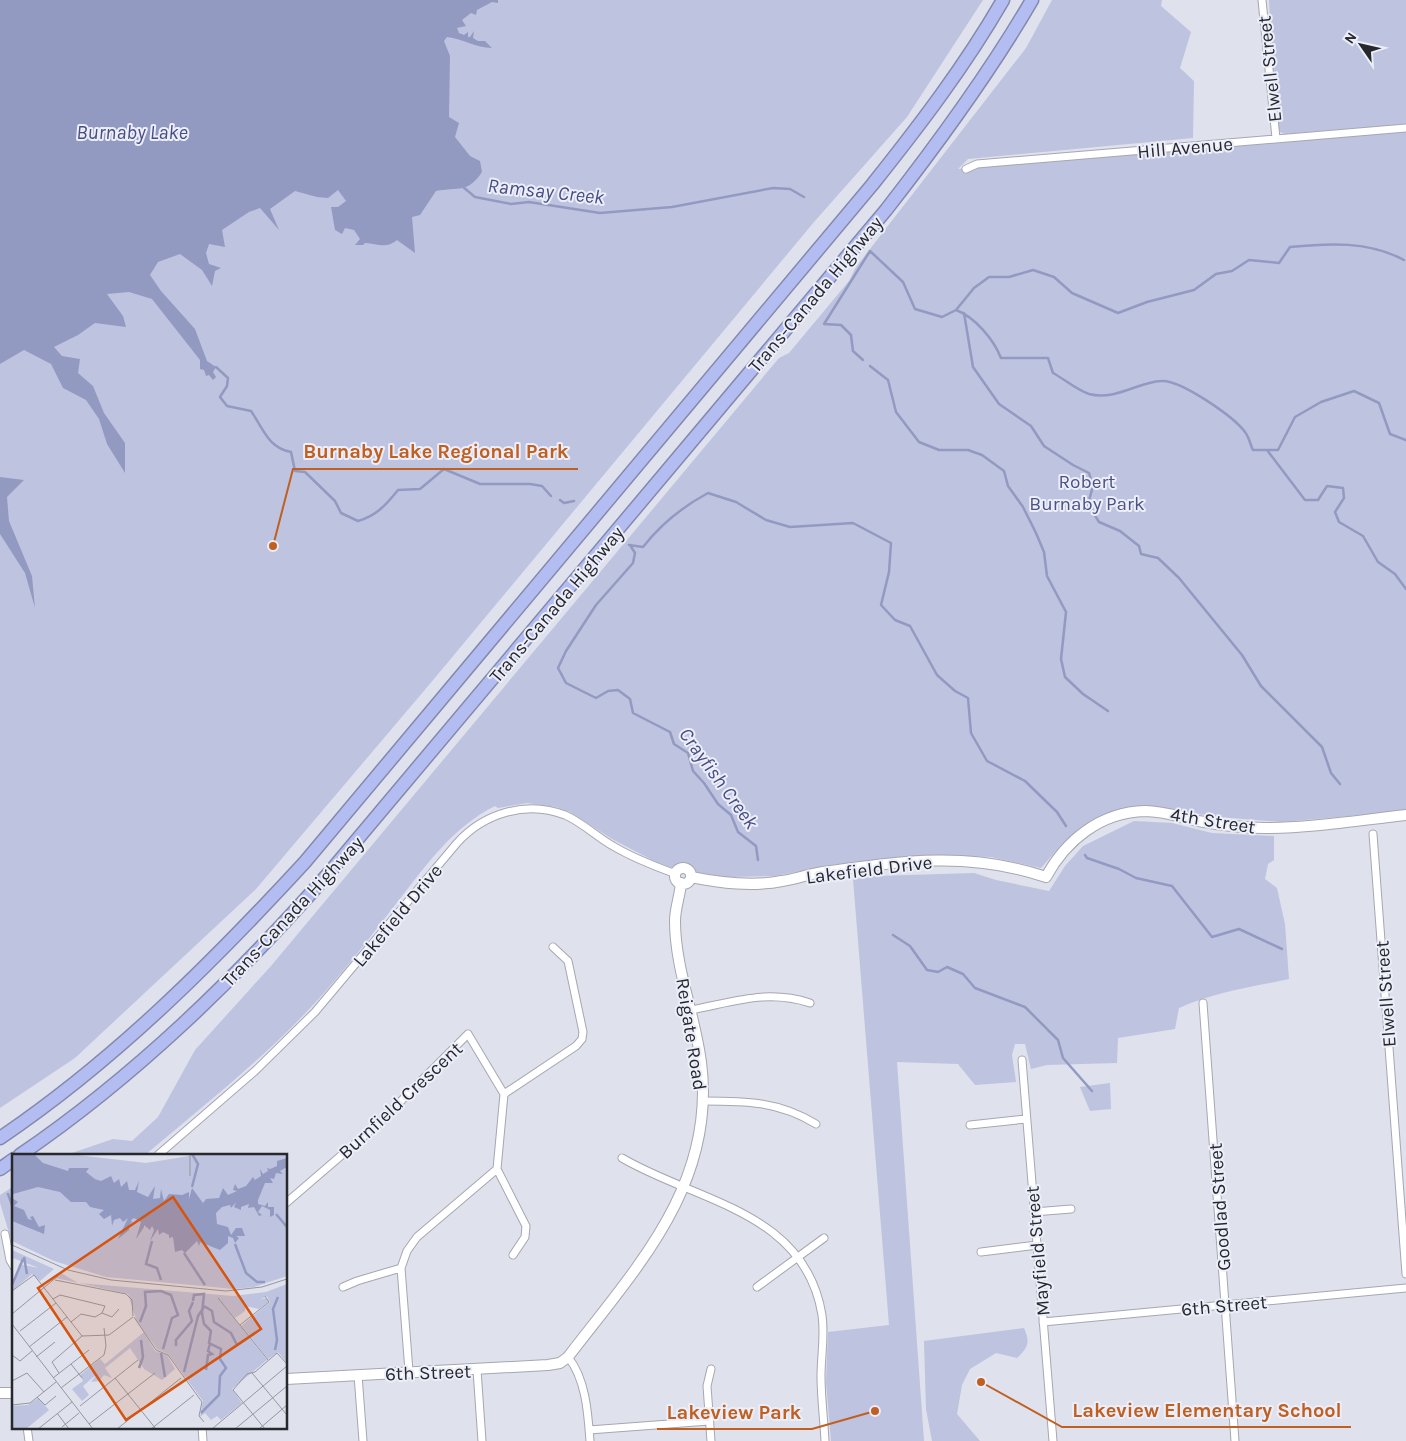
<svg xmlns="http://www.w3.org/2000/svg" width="1406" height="1441" font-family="Karla,sans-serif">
  <rect width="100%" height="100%" fill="#dfe1ec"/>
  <path fill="#bec3e0" d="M0,0H983L907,117L814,222L434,679L256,889L75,1058L0,1108Z
    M1052,0H1162L1161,6L1191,32L1180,68L1194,81L1193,138L968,159L958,169L1406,131V811L1282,822L1218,817L1158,808H1127L1100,816L1081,827L1062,844L1041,868L991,857L939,855L831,865L775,876L726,877L695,872L684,866L670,867L654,861L612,839L570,812L556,807L527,803L498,808L495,806C453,827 427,864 399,900C371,936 343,973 312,1006C262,1060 202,1107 145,1155H66L113,1139L132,1141L158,1117L195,1050L271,966L779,358L789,353L849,281L856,267L1026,48Z
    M1269,0H1406V124L1285,134L1280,132L1276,122Z
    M1134,821L1172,823L1212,833L1274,836V860L1268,864L1265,879L1277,888L1285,924L1289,979C1252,987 1214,992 1179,1008L1175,1029L1118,1038L1117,1063L1047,1065L1031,1069L1025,1044H1015L1012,1055L1016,1082L975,1085L958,1064L897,1062L924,1441H831L826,1382L828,1332L889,1325L853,879L877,876L974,873L996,880L1049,891L1065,866L1083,846Z
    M1110,1083L1111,1109L1090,1111L1080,1087Z
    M14,1186V1249L0,1203V1195Z
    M1024,1328C1030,1342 1029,1347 1017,1358L996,1353L970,1369L962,1385L957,1414L980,1441H932L926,1409L924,1341Z"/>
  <path fill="#939ac1" d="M0,0H498V3L492,2L477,10L476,15L471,13L462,20L466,26L457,28L459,33L464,35L468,32V37H470L474,31L473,38L478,41H485L492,48C476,48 463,39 447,37L444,41L450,56L449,117L459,123L455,137L470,156L480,161L482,172C468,193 459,187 436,191L420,215L412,217L415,253L397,240C386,249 378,244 365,243L363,245H355L360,239L354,230L345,228L342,234L335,230L331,207H338L346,201L338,190L328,198L317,197L295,191L270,209L279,230L260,208L249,212L222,230L225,247L209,244L206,253L209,264L221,268L215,271L212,286L202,270L180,254L158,262L150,275L161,291L195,329L207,361L216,367L213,372L216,377L213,380L209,375L206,376L204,370L200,369V360L152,299L129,292L107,294L123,316L126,327L95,323L78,335L54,347L62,356L80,359L78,373L93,386L104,413L125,443V473L107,444L99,419L86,400L63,388L51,364L24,350L0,364Z
    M0,477L24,480L7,497L9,521L32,576L35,608L25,573L0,534Z"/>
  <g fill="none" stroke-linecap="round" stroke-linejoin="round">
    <path stroke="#939ac1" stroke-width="2.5" d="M463,187L475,197L511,204L529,202L600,213L672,207L773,188L790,189L804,197
      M956,310L974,288L989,277H1009L1033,270L1054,277L1072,293L1118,313L1147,302L1194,290L1216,274L1232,271L1249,260L1279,263L1290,247C1329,243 1369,241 1404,260
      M964,313L973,367L999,404L1031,426L1044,446L1073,465L1089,473L1093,486L1088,504L1099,522L1120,531L1139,546L1141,554L1158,558L1179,578L1242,655L1261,686L1322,747L1331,773L1340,784
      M863,360L853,351L851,335L841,325L824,324L870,251L903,282L915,309L942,317L956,310C975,317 994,340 1001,358H1048L1053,373C1064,379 1077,390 1089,394C1115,401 1138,382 1161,381C1180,379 1234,417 1245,432C1249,437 1250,444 1253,450H1278L1295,417L1321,402L1354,391L1379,403L1390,434L1406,440
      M870,366L888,380L896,412L919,442L939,450H968L982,455L1004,471L1008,486L1023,507L1036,533L1044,552L1047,576L1066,612L1061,659L1065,677L1083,694L1108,711
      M216,367L228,378L227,386L220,397L227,406L251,411C263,428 268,448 291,452L295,471L305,472L335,501L341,513L358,521C376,516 386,505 398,490L420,489L444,469L480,484H530L542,486L551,496
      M1267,450L1305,500H1318L1327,486L1343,488L1344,498L1335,512L1339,522L1363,536L1378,562L1395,574L1406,589
      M560,500L564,503L574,501
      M629,545L643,547C661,524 682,507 708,493L736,502L766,520L790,527L853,523L891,543L889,572L881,605L895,620L910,626L937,675L955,691L968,698L971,733L987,761L1025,781L1057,812L1066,826
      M630,545L635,553L633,563L596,605L566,651L558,668L566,683L596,698L608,691L618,690L630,699L633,713L670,732L674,744L688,753L693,771L704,783L718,804L731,815L738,832L756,846L758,860
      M1085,855L1087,858L1119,869L1136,878L1172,886L1212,937L1239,929L1282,949
      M893,935L910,946L927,970L938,972L947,967L963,974L975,988L1025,1007L1058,1040L1063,1058L1092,1091
      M8,1194L12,1205"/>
    <g stroke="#a5a7b2" stroke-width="9">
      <path id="street" d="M1262,0L1276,138
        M966,169L977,164L1406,128
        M1373,834L1406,1274
        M1203,1003L1235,1441
        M691,1010C734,1002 767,989 810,1003
        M1022,1060L1053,1441
        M504,1094L576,1046L582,1039L583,1032L568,961L553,947
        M703,1101C745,1101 778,1101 816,1124
        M970,1125L1026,1119
        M158,1155L255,1071L315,1012L457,843C484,813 527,800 565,815C583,823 597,837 613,846C633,858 654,866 676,874
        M622,1158C697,1202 805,1211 822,1315C825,1336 821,1356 821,1376C821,1398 824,1420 825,1441
        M497,1169L526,1226L525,1237L513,1255
        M286,1203L379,1123L468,1034L504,1094L497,1169L417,1237L407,1251L401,1268L409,1371
        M1034,1212L1071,1209
        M5,1234L10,1260L14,1267
        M981,1252L1037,1245
        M343,1287L357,1281L401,1268
        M757,1287L824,1238
        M1043,1322L1406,1288
        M568,1357C586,1379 588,1414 590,1441
        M477,1370L482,1441
        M358,1375L363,1441
        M27,1427L29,1441
        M202,1427L203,1441
        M589,1430L709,1421
        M711,1441L707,1386L711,1369"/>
    </g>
    <g stroke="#a5a7b2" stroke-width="12">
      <path id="secondary" d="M675 876a8 8 0 1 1 16 0a8 8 0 1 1-16 0Z
        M691,877C721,883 752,887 782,881C796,879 809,874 823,872C902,861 969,851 1046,877C1066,840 1101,812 1145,811C1163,811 1180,817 1198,821C1220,825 1243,828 1266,828C1312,828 1360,820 1406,815
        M286,1379L548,1365L560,1363L568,1357C636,1268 717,1184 701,1062C695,1015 675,968 675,921C675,908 680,896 681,883
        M0,1393H14"/>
    </g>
    <g stroke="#8389ad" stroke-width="15">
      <path id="highway" d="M0,1138C114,1061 212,963 305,862L872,185C919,126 965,66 1003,0
        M20,1155C136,1076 237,977 329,873L886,210C939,142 989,74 1032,0
        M0,1169L14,1159"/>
    </g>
    <use href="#street" stroke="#fff" stroke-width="7"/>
    <use href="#secondary" stroke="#fff" stroke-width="10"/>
    <use href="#highway" stroke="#b4bdf2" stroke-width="12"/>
  </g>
  <g text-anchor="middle" stroke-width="4" stroke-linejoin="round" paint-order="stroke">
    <g font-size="19" fill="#27282c" stroke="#eceefa">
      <text transform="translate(1269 69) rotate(-96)" y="7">Elwell Street</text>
      <text transform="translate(1185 147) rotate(-5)" y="7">Hill Avenue</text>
      <text transform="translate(815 294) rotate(-50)" y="7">Trans-Canada Highway</text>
      <text transform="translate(556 604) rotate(-50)" y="7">Trans-Canada Highway</text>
      <text transform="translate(1213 820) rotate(9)" y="7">4th Street</text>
      <text transform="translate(869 869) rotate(-7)" y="7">Lakefield Drive</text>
      <text transform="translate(292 911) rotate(-47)" y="7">Trans-Canada Highway</text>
      <text transform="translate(397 915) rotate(-50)" y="7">Lakefield Drive</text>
      <text transform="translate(1385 994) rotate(-94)" y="7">Elwell Street</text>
      <text transform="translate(692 1034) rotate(81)" y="7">Reigate Road</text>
      <text transform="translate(400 1100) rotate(-43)" y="7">Burnfield Crescent</text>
      <text transform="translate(1219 1207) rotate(-94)" y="7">Goodlad Street</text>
      <text transform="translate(1037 1251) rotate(-95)" y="7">Mayfield Street</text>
      <text transform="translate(1224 1305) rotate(-5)" y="7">6th Street</text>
      <text transform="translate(428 1372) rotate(-2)" y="7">6th Street</text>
    </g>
    <g font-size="19" fill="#4c5288" stroke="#eceefa">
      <text x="1087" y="488">Robert<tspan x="1087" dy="22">Burnaby Park</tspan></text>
    </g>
    <g font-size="20" font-style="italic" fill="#484d83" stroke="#eceefa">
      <text x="132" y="139">Burnaby Lake</text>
      <text transform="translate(546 191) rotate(6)" y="7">Ramsay Creek</text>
      <text transform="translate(719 778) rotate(54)" y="7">Crayfish Creek</text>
    </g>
  </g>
  <g transform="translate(12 1154)">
    <rect width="275" height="275" fill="#dfe1ec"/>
    <path d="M0,0H57L134,9L189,0H275V122L242,133L222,135L94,123L42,107L0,87ZM0,96L42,115L28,127L20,120L0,137L7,110L27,114L1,104ZM49,119L66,129L221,142L254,138L275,130V209L266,198L256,205L229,172L258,148L255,142L248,146L254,144L257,147L247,155L233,152V157L223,164L206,144L255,206L220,235L230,249L209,266L205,262L199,266L193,259L188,263L191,247L156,200L145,195L125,168L116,140L44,124ZM132,178L143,197L155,201L163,215L150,226L132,215L118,194L93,214L100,224L92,221L87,227L79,228L85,220L71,232L77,241L70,247L60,235L71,227L68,221L88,205L93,210ZM26,244L37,256L14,275H0V252L16,251Z" fill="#bec3e0"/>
    <path d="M0,0H22L31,9L56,17L57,14H77L74,18L83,25L89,27L99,22L102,29L107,25L109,33L115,27L117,36H123L127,27L125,38L136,43L143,32L141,45L148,44L149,35L152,47L157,40L170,41L177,38V45L180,34L191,49L194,45L207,44L211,34L216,41L225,37L221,36L223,30L226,35L234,32L241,23L243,26L249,22L248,15L251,20L256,17L255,14L258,15L265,12V7L275,4V13L268,17L271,20L264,19L262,25L258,24L261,29H253L246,46V50L253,52L256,48V53H262V61L258,63V56L250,52L246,58L250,61L247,62L242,53L236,54L237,50L229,53V56L222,53L224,48L219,54L218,51L210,53L204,59L205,70L216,73L219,81L224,74H230L233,82H224L227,84L223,89L221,84L216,82V89L208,96L188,88L187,92L185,87L173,99L170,96L163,98L161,83L157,84V81L151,78L147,81L146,75L138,87L142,76L140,72L138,76L132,71V73L124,85L129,68L122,64L119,66L121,70L118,68L120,72L117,71V76L106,85L116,64L111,68L108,64L102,66L100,72L99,61L92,65L87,60L92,56L78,53L74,48H59L48,38L26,33L1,40ZM0,44L6,48L2,52L12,56L16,65L20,66L18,63L21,62L27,73L33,71L32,80L0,67Z" fill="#939ac1"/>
    <path fill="none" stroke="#939ac1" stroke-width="2.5" d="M180,0L186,10L180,33M264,60L275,73M140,87L134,110L145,114L149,126M223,90L234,119L245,128H253M172,99L193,131M12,103L15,120M0,131L11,105M181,147L182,141L192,140L190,159L192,170L199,177L197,189L209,195L208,205L214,214L208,222L207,241L189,259M192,152L200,157L202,168L219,179L225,191M128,168L134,152L133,138L149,137L159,141L166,161L160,164L151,195M164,192V186L180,167L177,157L181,148M263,196L265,186L261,155L266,143M149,199L153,223M127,214L131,203L129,186M194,216L196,201L200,200L196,197L198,190M172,218L186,162L192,153"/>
    <path fill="none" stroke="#95979f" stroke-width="1" d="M178,0V22M0,91L56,116L99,126L214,137L250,133L275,125M43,126L114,140L120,146L121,162M0,137L22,121L70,182M206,144L256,206M41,145L48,141L93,152L90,159L83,163L69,160L59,168M90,159L100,163L107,155M0,160L46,122M122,163L144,196L156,201L190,248L187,262L192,268M0,170L81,275M228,171L257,148L253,142M8,177L44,149M70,182L97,181L121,163M17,193L55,163M0,201L8,207L20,197M24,203L43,188M59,210L70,224M47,219L40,208L70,182M240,219L275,261M41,224L77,196M103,224L144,275M0,227L15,219L32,238M49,234L92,201L94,192L92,174M25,243L33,251L44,242M0,251L18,249L44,228M68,252L126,206M45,259L57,275M77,270L143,219M50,273L67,259M26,275L60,248M105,275L169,224M139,275L182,241M200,275L275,212M223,275L275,232M247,275L275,251M253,275L221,236L235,220L243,218L265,199L275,210"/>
    <path fill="#d5540f" fill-opacity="0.15" stroke="#d5540f" stroke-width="2.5" d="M161,43L249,175L114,266L26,134Z"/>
    <rect width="275" height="275" fill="none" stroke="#27282c" stroke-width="2.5"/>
  </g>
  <path fill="none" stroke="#c05f20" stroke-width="2" d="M273 546L293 469H578M981 1382L1062 1427H1351M875 1411L812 1429H657"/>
  <g fill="#c05f20" stroke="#eceefa" stroke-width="2">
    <circle cx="273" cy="546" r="5"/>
    <circle cx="981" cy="1382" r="5"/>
    <circle cx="875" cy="1411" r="5"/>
  </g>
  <g font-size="20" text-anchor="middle" font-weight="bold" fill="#c05f20" stroke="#eceefa" stroke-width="4" stroke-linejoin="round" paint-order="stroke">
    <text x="436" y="458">Burnaby Lake Regional Park</text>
    <text x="1207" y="1417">Lakeview Elementary School</text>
    <text x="734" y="1419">Lakeview Park</text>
  </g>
  <g transform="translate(1361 45) rotate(304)" stroke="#eceefa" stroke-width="4" paint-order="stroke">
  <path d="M0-4L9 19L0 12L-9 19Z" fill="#27282c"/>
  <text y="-8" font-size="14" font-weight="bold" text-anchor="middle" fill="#27282c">N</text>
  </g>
</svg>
